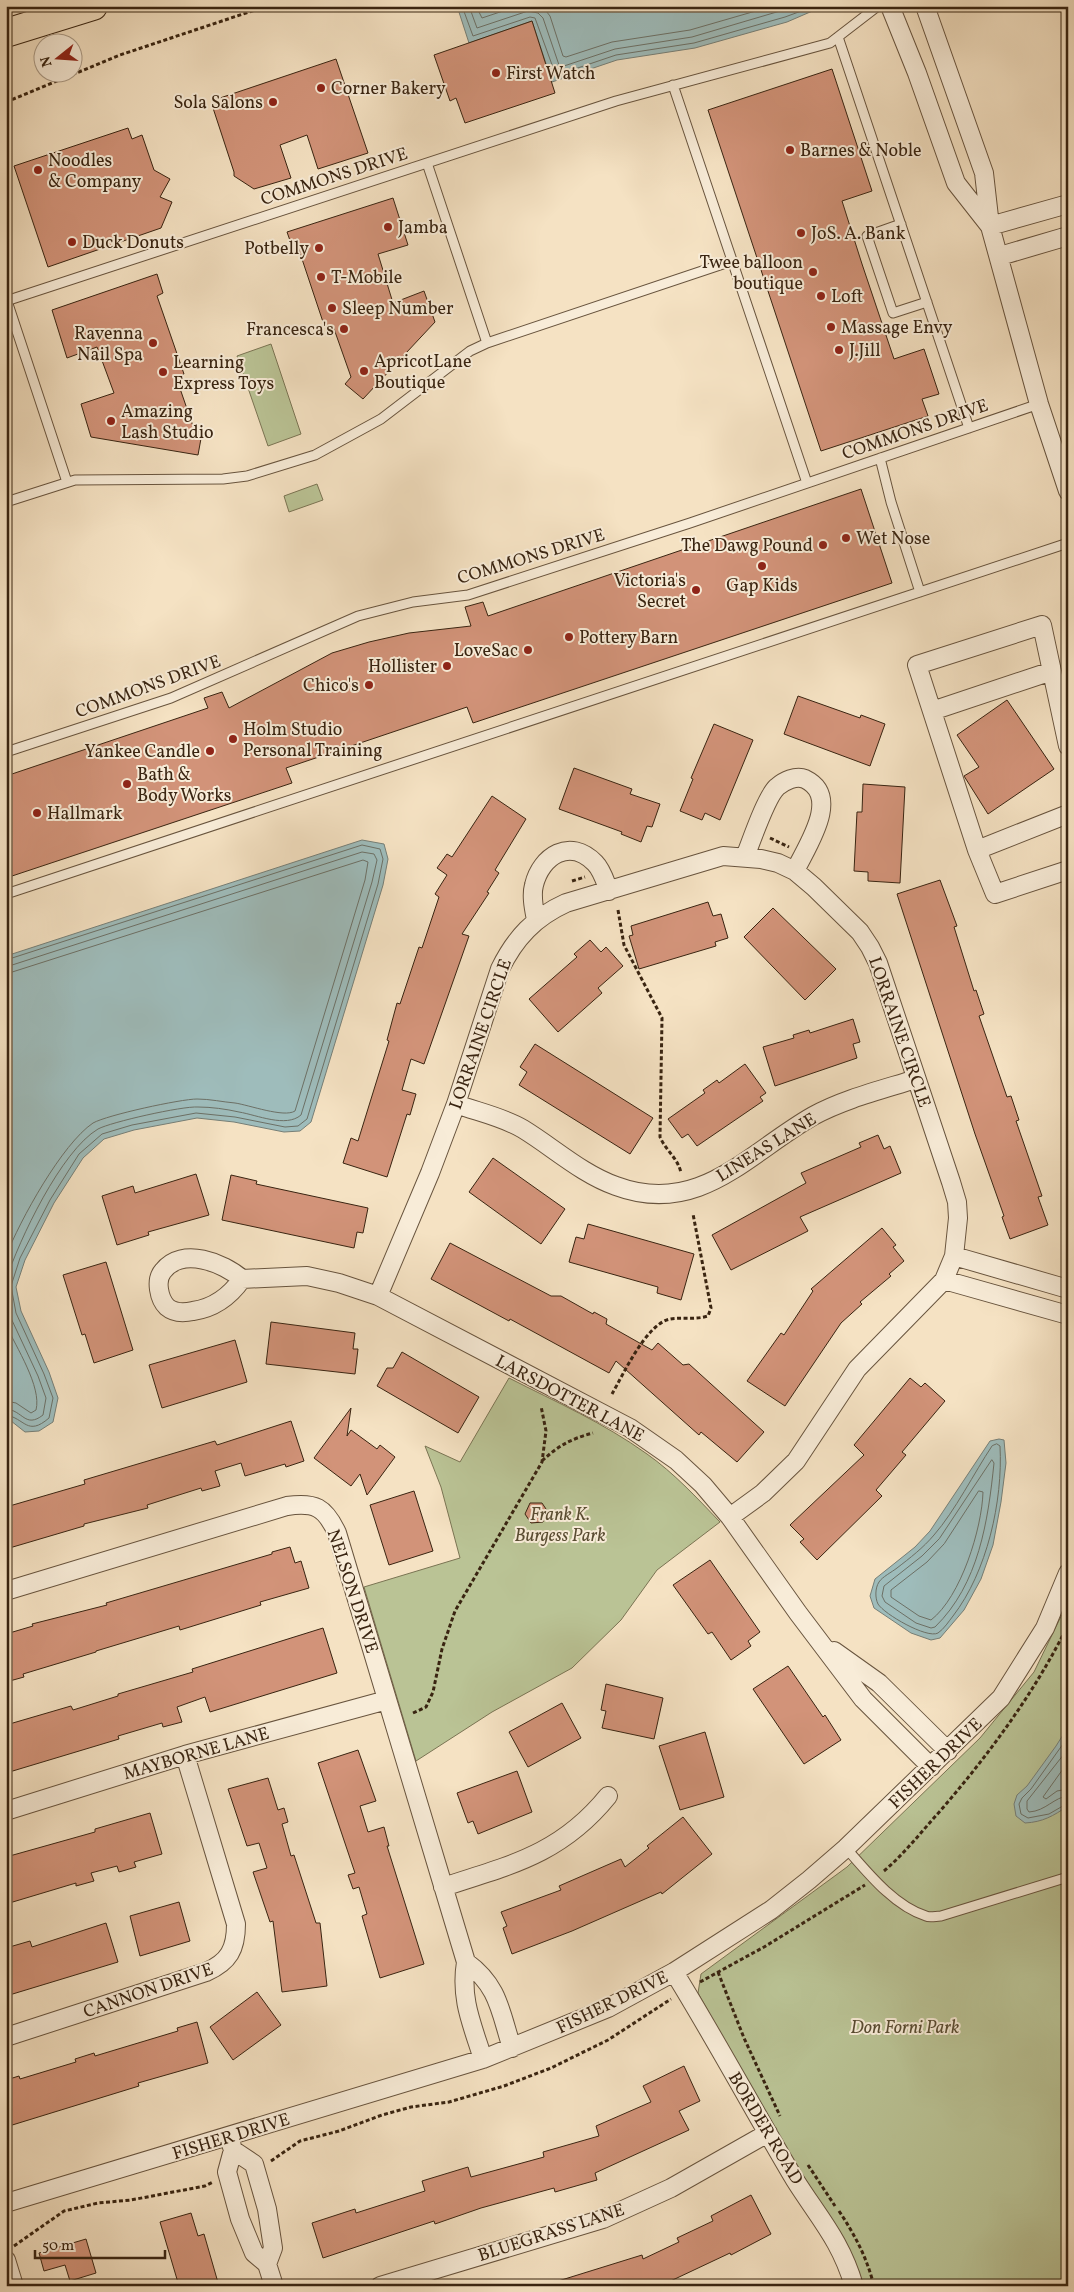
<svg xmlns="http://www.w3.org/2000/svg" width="1074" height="2292" font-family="Vollkorn,serif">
  <rect width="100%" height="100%" fill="#f5e2c3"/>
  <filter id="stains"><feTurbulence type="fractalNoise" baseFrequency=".004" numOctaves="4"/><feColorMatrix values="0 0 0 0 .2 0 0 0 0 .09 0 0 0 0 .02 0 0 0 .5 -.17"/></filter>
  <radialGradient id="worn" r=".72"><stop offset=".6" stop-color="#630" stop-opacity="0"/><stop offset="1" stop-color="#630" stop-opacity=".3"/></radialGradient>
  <path fill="#bac395" stroke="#7a7453" d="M271,344L301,434L268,446L237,356Z
    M317,484L323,500L289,512L284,496Z
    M509,1378C556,1402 604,1423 647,1454C674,1473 697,1498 720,1522L657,1570L621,1620L572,1668L492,1712L416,1761L364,1587L460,1558L441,1487L425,1446L460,1462Z
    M1068,1602V2286H862C851,2239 823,2209 799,2169C764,2111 731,2052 698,1993L701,1974L847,1867L980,1738L1034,1672Z"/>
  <path fill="#9ebcbb" stroke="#767f77" d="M457,6H824L787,22L695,48L617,60L552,82L532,21L469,43Z
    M362,840L384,844L388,859L383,885L311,1122L300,1131L284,1132L234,1122L197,1118L134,1130L104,1139L83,1158L54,1203L25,1260L16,1287L21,1311L49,1372L58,1398L53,1422L39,1431L25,1432L6,1417V956Z
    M999,1439L1004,1440L1006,1463L1001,1502L993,1545L981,1579L964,1610L940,1638L931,1640L911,1633L874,1608L870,1596L875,1579L915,1547L930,1531L990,1441Z
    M1068,1727V1806C1053,1816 1043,1822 1025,1823L1016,1816L1014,1804L1017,1795L1027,1786L1056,1746Z"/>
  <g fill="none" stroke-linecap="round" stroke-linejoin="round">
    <path stroke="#6c7066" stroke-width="1" d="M462,6L473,36L530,17L535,18L555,73L557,75L616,55L694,43L785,17L815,6
      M469,6L477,28L528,11L538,13L543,18L559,65L561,67L615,49L692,37L797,6
      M476,6L482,18L518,6
      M542,6L550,16L563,56L566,57L612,42L690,30L773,6
      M6,960L362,845L380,849L383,859L378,884L307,1119L298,1126L285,1127L235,1117L196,1113L132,1125L102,1134L79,1154L50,1200L20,1258L11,1286L16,1313L44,1374L53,1398L49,1418C27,1437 25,1418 6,1415
      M6,967L362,852L374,854L377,860L372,882L301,1115C286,1128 257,1115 239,1112C226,1109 211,1107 198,1107C182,1106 111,1122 98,1129C61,1151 19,1240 6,1280
      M6,974L363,860L368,862L365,880L295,1111C284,1118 249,1105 235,1103C223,1102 210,1099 197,1099C181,1099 107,1115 93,1123C62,1144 20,1220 6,1256
      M6,1297L10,1316L38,1376L46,1398L43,1415C25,1429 23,1410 6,1409
      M6,1325C16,1347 42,1387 36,1410L31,1413L16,1403L6,1401
      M997,1444L1000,1446C1003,1501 987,1572 953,1616C949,1621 944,1629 938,1633C927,1639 884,1614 878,1604C875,1598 875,1588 879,1582C882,1577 892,1572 897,1568C910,1558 923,1548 934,1535C955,1511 974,1473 992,1446Z
      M992,1460L994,1463C988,1521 979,1584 935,1627L931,1628L916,1623L885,1602L882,1596L884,1586L922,1556L939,1539Z
      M979,1491L983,1492C982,1528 961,1597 931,1620L919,1616L891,1597V1590L927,1562L944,1544Z
      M1068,1737L1031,1789L1022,1798L1019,1804L1021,1814L1028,1818L1049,1814L1068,1803
      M1068,1749L1027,1801V1809L1029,1812C1046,1811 1054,1797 1068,1796
      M1068,1762L1043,1797L1046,1799L1057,1791L1068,1789"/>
  </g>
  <path fill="#d29379" stroke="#392411" d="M532,21L555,93L465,123L456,98L450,101L434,55Z
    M336,59L368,153L318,169L307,135L280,145L291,178L254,189L234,176V172L213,108L222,105L220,98Z
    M832,69L872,191L842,201L862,264L894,359L924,349L939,394L922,399L928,416L821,451L708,110Z
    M128,128L132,139L142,135L154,170L170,179L160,197L172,202L161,228L48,267L14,166Z
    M393,198L408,245L378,254L393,303L424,291L435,322L363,399L345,384L351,377L333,326L325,328L298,247L293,249L287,232Z
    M157,274L163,293L157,296L184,374L176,377L194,429L202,433L198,455L91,437L81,404L114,393L97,347L67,358L52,310Z
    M861,489L892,583L473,723L467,707L286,768L292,783L6,878V776L208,708L204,698L222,692L229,708L332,653L369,642L409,633L471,626L465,607L483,602L488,616Z
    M798,696L860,718L861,715L885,724L870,766L784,734Z
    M1007,700L1054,769L988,814L964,776L979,767L957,735Z
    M714,724L753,740L720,820L705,813L702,820L680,811L693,779L691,778Z
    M574,768L632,789L630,794L660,804L652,827L647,826L641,842L621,834L622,832L559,809Z
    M863,784L905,787L900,883L868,881V872L854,871L857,812H862Z
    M492,796L526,819L495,870L499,873L487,892L489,893L462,934L469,936L424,1064L411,1059L402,1090L416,1094L410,1115L407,1114L387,1177L343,1163L351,1138L358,1141L389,1041L387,1040L397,1003L400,1004L419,947L422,948L439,897L435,894L447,875L437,868L447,854L452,857Z
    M940,880L957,926L954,927L974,991L976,990L984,1014L979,1016L1007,1097L1011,1096L1019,1120L1016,1121L1042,1196L1038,1197L1048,1225L1010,1239L1002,1217L1004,1216L975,1134L897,894Z
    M708,902L713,916L721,914L728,938L715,942L716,946L639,969L629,936L633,935L631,926Z
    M773,908L836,969L805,1000L744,937Z
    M590,940L601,952L606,947L623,966L598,988L602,993L558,1032L529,999L577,957L574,954Z
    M853,1019L860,1042L853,1044L857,1058L775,1086L763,1047L794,1038L793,1035L809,1030L810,1033Z
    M535,1044L653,1118L630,1154L519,1085L527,1072L520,1067Z
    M745,1064L766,1093L760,1097L763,1101L697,1146L688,1134L682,1138L668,1119L705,1093L703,1090L717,1080L719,1083Z
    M878,1135L884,1149L890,1146L901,1173L800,1217L808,1231L731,1270L712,1235L806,1183L801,1173L861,1147L859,1143Z
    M493,1158L565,1209L541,1244L469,1192Z
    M196,1174L209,1215L148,1232L149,1235L117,1245L102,1196L133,1186L135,1193Z
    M231,1175L257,1181L256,1184L368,1208L363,1233L357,1232L354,1248L222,1220Z
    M588,1224L694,1254L681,1300L657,1293L658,1287L569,1262L576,1237L584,1239Z
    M882,1228L896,1245L893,1247L904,1261L889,1274L891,1276L860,1302L862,1304L841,1323L785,1406L747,1381L781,1333L784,1335L813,1291L811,1289Z
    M450,1243L551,1296H561L593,1314L594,1312L607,1319L606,1324L652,1350L658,1343L683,1365L689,1364L764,1432L737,1462L701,1432L699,1435L616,1361L609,1373L510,1319L509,1321L431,1279Z
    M106,1262L133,1350L94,1363L85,1334L82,1335L63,1275Z
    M271,1322L355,1333L353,1349H358L355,1374L266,1364Z
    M235,1340L247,1382L162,1408L149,1365Z
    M402,1352L479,1397L458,1433L377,1386L387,1368H393Z
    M910,1378L921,1387L925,1383L945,1401L902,1452L906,1455L876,1490L882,1496L817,1560L800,1542L804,1539L790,1525L864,1455L854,1445Z
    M351,1408L347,1436L351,1430L377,1449L380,1445L395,1457L367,1495L360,1474L351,1486L314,1458Z
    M291,1421L304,1461L286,1467L285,1464L245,1476L241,1463L215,1471L220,1486L202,1491L201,1488L147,1505L148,1508L84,1524V1526L6,1549V1507L85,1484L84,1480L215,1441L217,1445Z
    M414,1491L433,1551L389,1565L370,1505Z
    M530,1503H542L548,1512L543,1522L531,1523L525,1514Z
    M290,1547L295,1563L301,1561L309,1588L260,1602L261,1605L180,1630L179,1626L96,1651V1652L23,1674L24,1677L6,1682V1634L33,1626L32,1624L107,1605L106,1603L272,1554V1552Z
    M710,1560L760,1632L748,1641L751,1646L731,1660L712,1632L708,1634L673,1585Z
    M323,1628L337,1673L210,1712L205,1697L177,1707L182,1722L163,1727L162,1723L118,1736L119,1739L6,1773V1725L71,1706L73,1710L118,1696V1694L193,1672L192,1669Z
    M788,1666L823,1717L825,1715L841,1740L804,1764L753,1689Z
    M606,1684L663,1698L654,1739L602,1728L606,1711L601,1710Z
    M562,1703L581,1738L528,1767L509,1732Z
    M705,1732L724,1797L680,1810L659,1746Z
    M358,1750L376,1801L360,1806L368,1832L384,1827L389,1846H387L424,1964L380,1978L362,1916L367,1914L359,1887L353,1889L348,1875L355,1873L318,1763Z
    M517,1771L532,1812L478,1834L473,1821L468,1823L457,1793Z
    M268,1778L278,1810L284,1808L288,1822L282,1824L291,1856L294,1855L316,1923H320L327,1986L282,1992L273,1921L270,1922L253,1872L267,1868L259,1843L247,1846L228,1789Z
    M150,1813L162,1854L134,1862L136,1867L119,1872L117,1866L91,1873L94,1881L76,1886V1883L6,1904V1857L95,1832V1829Z
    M683,1817L712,1854L662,1894L661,1892L572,1931L512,1954L503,1928L507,1926L501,1912L561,1890L559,1886L621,1859L625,1867L649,1848L647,1846Z
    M179,1902L190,1941L140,1956L130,1916Z
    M106,1923L118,1962L6,1996V1948L30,1941L32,1947Z
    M257,1992L281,2025L233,2060L210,2027Z
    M197,2022L208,2063L138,2083L139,2086L9,2126L6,2117V2080L19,2076L20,2079L76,2062L75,2059L94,2053L95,2056L178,2031L177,2028Z
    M684,2066L700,2101L679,2111L689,2130L595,2173L597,2180L555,2192L554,2188L481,2208L435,2224L434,2221L323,2258L312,2223L355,2209L356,2213L425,2191L422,2181L468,2167L471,2177L544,2157L543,2152L599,2136L596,2126L651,2102L643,2086Z
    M751,2195L771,2234L731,2255L730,2253L660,2286H556L555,2282L642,2255L643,2259L679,2242L677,2238L713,2221L711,2216Z
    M191,2213L198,2236L204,2234L219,2286H179L160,2222Z
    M86,2239L96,2273L70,2281L65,2265L44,2271L39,2253Z"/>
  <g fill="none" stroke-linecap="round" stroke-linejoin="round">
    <g stroke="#68543e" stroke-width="11">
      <path id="lane" d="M838,37L969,428
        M673,85L807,483
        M427,163L487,343
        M901,224L867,236L893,313L927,302
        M6,301L616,101L830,43L878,6
        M7,301L67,482
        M880,458L891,502L920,592
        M6,502L75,480L223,479L247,476L315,455L381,419L470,351L487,343L732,261
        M6,752L171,698L358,616L413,602L468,595L690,523L1039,404
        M6,894L1068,543
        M846,1848C867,1872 894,1906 926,1916C930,1918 936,1916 941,1916L1068,1877"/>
    </g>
    <g stroke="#68543e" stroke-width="20">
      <path id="street" d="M890,6L917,73L956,183L989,225
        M925,6L984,173L990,226L1039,404L1068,491
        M990,226L1068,204
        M1000,256L1068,236
        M932,711L1052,671
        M1068,746L1042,625L917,665L977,850L1068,814
        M977,850L995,894L1068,870
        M745,857C751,842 766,797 777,787C784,781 796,775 805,779C842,797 806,847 795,871
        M536,920C534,909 531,896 534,885C541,856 570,837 595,863C602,870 605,881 609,891
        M456,1104C478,1112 503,1117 523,1129C554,1148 582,1174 616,1186C699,1217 748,1153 813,1116C844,1099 881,1090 916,1079
        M954,1256L1068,1289
        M242,1279C230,1296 214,1308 193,1311C184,1313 174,1313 167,1307C159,1299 155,1280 163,1271C182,1246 224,1263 242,1279L307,1276L339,1283L378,1296L630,1428L676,1460L703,1485L730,1517L798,1613L863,1699L931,1767
        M944,1280L1068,1315
        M378,1296L430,1173L456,1104L500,969C515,938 535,917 566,903L723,856L761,859L778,863L795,871L814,887L860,932L870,947L878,963L951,1182L957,1202L958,1218L954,1256L944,1280L857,1369L796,1461L763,1493L730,1517
        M6,1591L287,1506C315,1502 325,1507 337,1533L466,1962C460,1999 472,2024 483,2059
        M834,1651L879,1683L948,1751
        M6,1811L185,1755L387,1700
        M443,1887C511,1865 561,1854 608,1796
        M466,1962C499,1986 500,2011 512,2048
        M674,1972C716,2040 754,2111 795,2180C819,2218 841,2241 854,2286
        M6,2037L206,1972C229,1962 236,1949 236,1924L185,1755
        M229,2137L233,2150L227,2172L240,2219L254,2253L267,2264L273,2248L267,2209L254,2164L233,2150
        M6,2203L483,2059L608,2008L674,1972L771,1910L809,1880L846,1848L1001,1698L1045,1628L1068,1573
        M6,2260L14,2286
        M267,2264L274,2286
        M380,2286L603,2219L671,2188L768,2133"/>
    </g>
    <g stroke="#392411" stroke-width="30">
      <path id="primary" d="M6,33L93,6"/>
    </g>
    <path stroke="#392411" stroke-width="3" stroke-dasharray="4 2.5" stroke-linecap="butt" d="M6,102L120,55L267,6
      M770,838L789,847
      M572,881L585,877
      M618,910L624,945L662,1018L660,1137C666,1151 678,1158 681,1173
      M612,1394C623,1375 646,1324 670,1319C682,1317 695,1320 708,1316L711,1308L693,1214
      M542,1461C559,1445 571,1439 593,1433
      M413,1713L426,1707L433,1692L442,1649L455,1611L542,1462L546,1431L541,1406
      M884,1871C905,1853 922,1831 941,1810C990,1753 1035,1692 1068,1625
      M718,1972L744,2038L780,2116
      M700,1982L764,1947L865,1885
      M271,2161L300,2141L339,2131L382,2115L411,2107L449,2102L504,2086L551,2068L608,2040L671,1999
      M808,2165L835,2206
      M839,2211C855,2235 867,2258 874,2286
      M14,2246L64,2211L98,2203L131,2200L205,2186L213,2182"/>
    <use href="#lane" stroke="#f8ecd8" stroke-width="9"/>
    <use href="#street" stroke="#f8ecd8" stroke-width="18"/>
    <use href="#primary" stroke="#f5e2c3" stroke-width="28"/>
  </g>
  <g fill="#8f2418" stroke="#f8ecd8" stroke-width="2">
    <circle cx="496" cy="73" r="5"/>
    <circle cx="321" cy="88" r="5"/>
    <circle cx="273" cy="102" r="5"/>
    <circle cx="790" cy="150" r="5"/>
    <circle cx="38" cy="170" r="5"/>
    <circle cx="388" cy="227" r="5"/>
    <circle cx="801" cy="233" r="5"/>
    <circle cx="72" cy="242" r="5"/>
    <circle cx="319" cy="248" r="5"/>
    <circle cx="813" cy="272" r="5"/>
    <circle cx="321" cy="277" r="5"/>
    <circle cx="821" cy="296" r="5"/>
    <circle cx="332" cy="308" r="5"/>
    <circle cx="831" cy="327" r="5"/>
    <circle cx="344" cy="329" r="5"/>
    <circle cx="153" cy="343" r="5"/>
    <circle cx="839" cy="350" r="5"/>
    <circle cx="364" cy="371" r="5"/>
    <circle cx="163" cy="372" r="5"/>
    <circle cx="111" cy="421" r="5"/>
    <circle cx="846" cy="538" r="5"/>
    <circle cx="823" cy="545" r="5"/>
    <circle cx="762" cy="566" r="5"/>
    <circle cx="696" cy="590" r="5"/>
    <circle cx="569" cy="637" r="5"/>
    <circle cx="528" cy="650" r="5"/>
    <circle cx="447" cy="666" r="5"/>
    <circle cx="369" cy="685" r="5"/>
    <circle cx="233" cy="739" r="5"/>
    <circle cx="210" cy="751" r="5"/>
    <circle cx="127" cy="784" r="5"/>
    <circle cx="37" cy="813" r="5"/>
  </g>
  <g text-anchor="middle" stroke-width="4" stroke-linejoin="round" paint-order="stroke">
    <g font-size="18" fill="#392411" stroke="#f8ecd8" text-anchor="start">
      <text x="506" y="79">First Watch</text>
      <text x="331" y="94">Corner Bakery</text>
      <text x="263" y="108" text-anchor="end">Sola Salons</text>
      <text x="800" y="156">Barnes &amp; Noble</text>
      <text x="48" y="166">Noodles<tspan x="48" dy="21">&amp; Company</tspan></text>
      <text x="398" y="233">Jamba</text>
      <text x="811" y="239">JoS. A. Bank</text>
      <text x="82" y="248">Duck Donuts</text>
      <text x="309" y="254" text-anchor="end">Potbelly</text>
      <text x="803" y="268" text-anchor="end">Twee balloon<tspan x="803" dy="21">boutique</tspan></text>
      <text x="331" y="283">T-Mobile</text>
      <text x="831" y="302">Loft</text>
      <text x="342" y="314">Sleep Number</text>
      <text x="841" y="333">Massage Envy</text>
      <text x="334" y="335" text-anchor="end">Francesca's</text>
      <text x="143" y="339" text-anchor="end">Ravenna<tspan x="143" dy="21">Nail Spa</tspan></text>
      <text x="849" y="356">J.Jill</text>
      <text x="374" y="367">ApricotLane<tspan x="374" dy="21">Boutique</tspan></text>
      <text x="173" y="368">Learning<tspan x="173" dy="21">Express Toys</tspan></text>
      <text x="121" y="417">Amazing<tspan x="121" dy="21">Lash Studio</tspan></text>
      <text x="856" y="544">Wet Nose</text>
      <text x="813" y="551" text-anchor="end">The Dawg Pound</text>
      <text x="686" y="586" text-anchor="end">Victoria's<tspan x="686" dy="21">Secret</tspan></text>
      <text x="762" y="591" text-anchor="middle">Gap Kids</text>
      <text x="579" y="643">Pottery Barn</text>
      <text x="518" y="656" text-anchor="end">LoveSac</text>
      <text x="437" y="672" text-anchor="end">Hollister</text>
      <text x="359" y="691" text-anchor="end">Chico's</text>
      <text x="243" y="735">Holm Studio<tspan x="243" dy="21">Personal Training</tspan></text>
      <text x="200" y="757" text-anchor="end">Yankee Candle</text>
      <text x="137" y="780">Bath &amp;<tspan x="137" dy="21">Body Works</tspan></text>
      <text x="47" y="819">Hallmark</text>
    </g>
    <g font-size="18" fill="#392411" stroke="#f8ecd8">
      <text transform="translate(334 176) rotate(-18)" y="6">COMMONS DRIVE</text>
      <text transform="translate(915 429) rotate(-19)" y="6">COMMONS DRIVE</text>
      <text transform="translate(531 556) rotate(-17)" y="6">COMMONS DRIVE</text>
      <text transform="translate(148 686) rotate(-20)" y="6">COMMONS DRIVE</text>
      <text transform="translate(900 1032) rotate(71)" y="6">LORRAINE CIRCLE</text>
      <text transform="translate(480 1034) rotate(-71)" y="6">LORRAINE CIRCLE</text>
      <text transform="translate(766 1147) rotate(-32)" y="6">LINEAS LANE</text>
      <text transform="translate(570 1398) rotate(28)" y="6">LARSDOTTER LANE</text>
      <text transform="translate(353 1591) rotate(72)" y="6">NELSON DRIVE</text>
      <text transform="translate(196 1753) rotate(-16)" y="6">MAYBORNE LANE</text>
      <text transform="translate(935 1763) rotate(-44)" y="6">FISHER DRIVE</text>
      <text transform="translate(148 1990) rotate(-19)" y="6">CANNON DRIVE</text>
      <text transform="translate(612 2002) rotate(-26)" y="6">FISHER DRIVE</text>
      <text transform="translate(766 2128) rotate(59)" y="6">BORDER ROAD</text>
      <text transform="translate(231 2136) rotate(-17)" y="6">FISHER DRIVE</text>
      <text transform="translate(551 2232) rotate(-18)" y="6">BLUEGRASS LANE</text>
    </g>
    <g font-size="18" font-style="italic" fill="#594c32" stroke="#f8ecd8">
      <text x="560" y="1520">Frank K.<tspan x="560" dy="21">Burgess Park</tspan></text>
      <text x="905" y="2033">Don Forni Park</text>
    </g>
  </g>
  <rect width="1074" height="2292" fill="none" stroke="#f5e2c3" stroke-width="25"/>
  <rect x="8" y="8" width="1059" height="2277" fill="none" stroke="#392411" stroke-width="2.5"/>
  <rect x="12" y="12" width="1049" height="2267" fill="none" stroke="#392411"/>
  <g transform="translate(58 58) rotate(253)"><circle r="24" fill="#f8ecd8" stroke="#ac9c88"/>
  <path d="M0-4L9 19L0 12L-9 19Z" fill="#8f2418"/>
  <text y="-8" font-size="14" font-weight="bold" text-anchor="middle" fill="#392411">N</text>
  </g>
  <path d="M35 2250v8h130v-8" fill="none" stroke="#392411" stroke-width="2.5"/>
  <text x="42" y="2250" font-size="15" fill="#392411" stroke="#f8ecd8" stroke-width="4" paint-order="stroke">50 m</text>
  <rect width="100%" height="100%" filter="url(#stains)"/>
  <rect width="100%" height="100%" fill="url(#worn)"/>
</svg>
